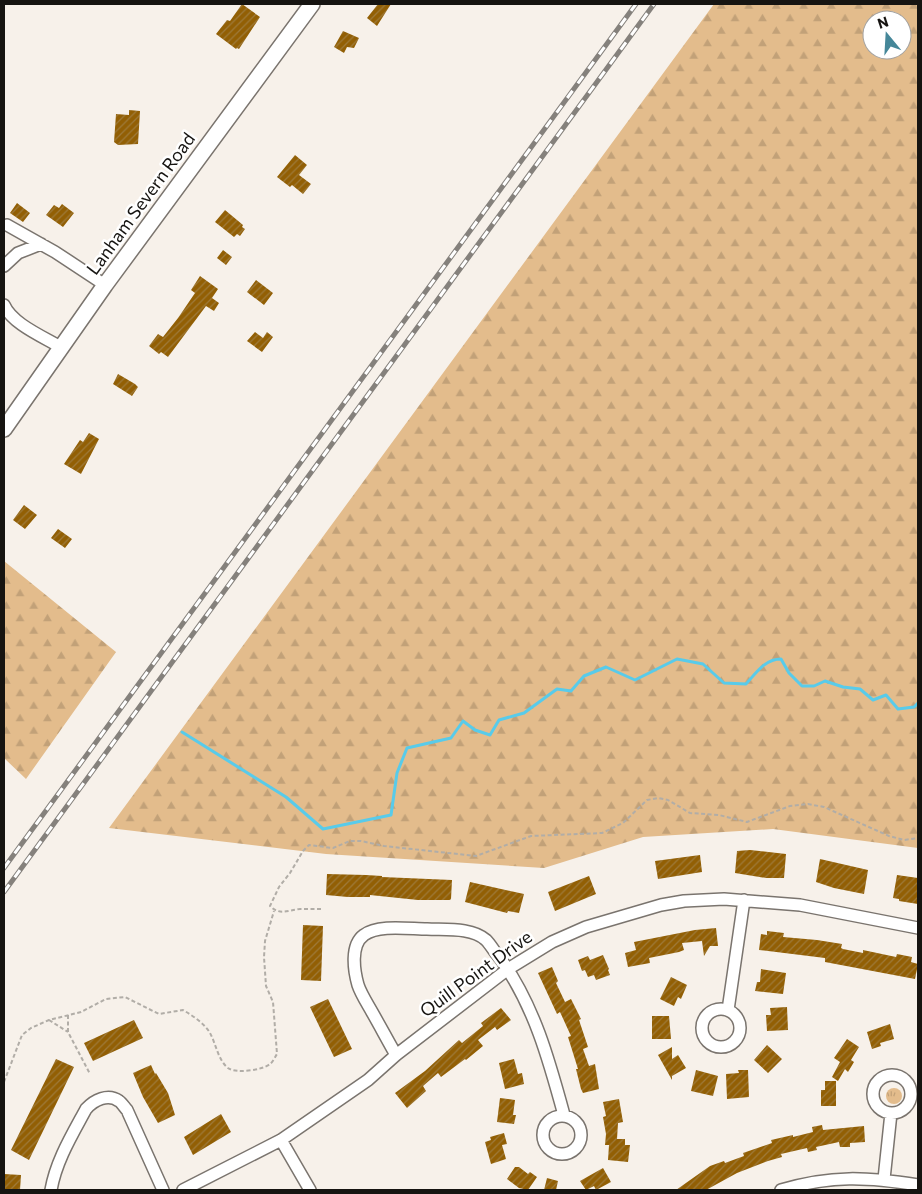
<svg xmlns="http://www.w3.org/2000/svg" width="922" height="1194" font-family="Commissioner,sans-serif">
  <defs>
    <pattern id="grass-tufts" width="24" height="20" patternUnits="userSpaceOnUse" patternTransform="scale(1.25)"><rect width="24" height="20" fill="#e3bc8c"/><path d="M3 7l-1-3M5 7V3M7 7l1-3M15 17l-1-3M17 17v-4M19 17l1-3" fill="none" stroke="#c2a178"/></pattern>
    <pattern id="forest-firs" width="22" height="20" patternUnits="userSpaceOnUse" patternTransform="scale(1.25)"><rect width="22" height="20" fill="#e3bc8c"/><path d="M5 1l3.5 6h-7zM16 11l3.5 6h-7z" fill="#c2a178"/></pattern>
    <pattern id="building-hatch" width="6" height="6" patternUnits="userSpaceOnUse" patternTransform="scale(1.25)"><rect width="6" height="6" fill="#925f04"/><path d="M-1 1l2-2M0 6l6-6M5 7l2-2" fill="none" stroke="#9e7a3a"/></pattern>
  </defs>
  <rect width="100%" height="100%" fill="#f7f1ea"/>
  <path fill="url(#grass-tufts)" d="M886 1096a8 8 0 1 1 16 0a8 8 0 1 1-16 0Z"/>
  <path fill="url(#forest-firs)" fill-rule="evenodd" d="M714,4H918V848L773,829L643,837L544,868L326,854L109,828ZM872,20H902V50H872Z
    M4,561L116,652L26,779L4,758Z"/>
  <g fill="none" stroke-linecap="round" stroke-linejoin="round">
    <path stroke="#58cbea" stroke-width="3" d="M182,732L286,797L323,829L391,815L397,773L407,748L451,738L463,721L475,730L490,735L499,720L524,713L557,689L571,691L584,676L606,667L635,680L677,659L703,664L724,683L746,684C756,673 765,659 781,659L789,673L802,686H814L825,681L843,687L860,689L873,700L886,695L898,709L914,707L918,703"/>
  </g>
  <path fill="url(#building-hatch)" d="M242,4L260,17L239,49L237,48L236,49L216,34L227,20L230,21Z
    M378,4H391L377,26L367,18Z
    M343,31L359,38L354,48L347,47L344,53L334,47Z
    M129,110L140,111L138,144L118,145L114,142L116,114L129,115Z
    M295,155L307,165L299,175L311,184L303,194L292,185L290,187L277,177Z
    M17,203L30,213L23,222L10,213Z
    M62,204L74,213L63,227L46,215L54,205L59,208Z
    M225,210L243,225L242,227L245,229L240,236L237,234L234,237L215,222Z
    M223,250L232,257L226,265L217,258Z
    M200,276L218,289L212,298L219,303L214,311L206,306L168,357L161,352L159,354L149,346L158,334L163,337L178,318L195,293L191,290Z
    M256,280L273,293L264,305L247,292Z
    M255,332L263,338L267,332L273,337L262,352L247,341Z
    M118,374L135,384L138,387L132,396L113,384Z
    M89,433L99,439L81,474L64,464L80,440L83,442Z
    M24,505L37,515L25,529L13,520Z
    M58,529L72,539L65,548L51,538Z
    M750,850L786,854L784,878H766L735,873L737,851Z
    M700,855L702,872L658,879L655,861Z
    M820,859L868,870L864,894L834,888L816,882Z
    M327,874L366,875L382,876V877L452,880L451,899L450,900H418L370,895V897H348L326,895Z
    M897,875L918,878V904L899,901V899L893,898Z
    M589,876L596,894L555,911L548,892Z
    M470,882L524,894L519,913L508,911L507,913L465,902Z
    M303,925L323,926L321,981L301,980Z
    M716,928L718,946H710L704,956L702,941L682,943L684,950L679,952L649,958L650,963L628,967L625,953L636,950L634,942L695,930Z
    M767,931L784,933L783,937L817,940L842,944L841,948L843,949L863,953V950L896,957L897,954L912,957L911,962L918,964L915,979L825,962V958L759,950L761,934L767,935Z
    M603,955L609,969L608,970L610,975L596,980L594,975L588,977L585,970L582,971L578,960L588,956L590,960Z
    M552,967L558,981L556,983L565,1002L571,999L581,1019L579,1020L588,1047L583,1049L589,1066L595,1064L599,1089L583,1093L581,1089L576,1069H578L568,1037L571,1036L560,1012L557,1014L538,973Z
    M761,969L786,973L783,994L755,991L757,982H760Z
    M671,977L687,985L681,999L678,997L674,1006L660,999Z
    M328,999L352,1049L334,1057L310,1007Z
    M787,1007L788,1030L767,1031L766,1015H771L770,1008Z
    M501,1008L511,1020L497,1030L495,1027L478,1040L483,1046L466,1060L465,1059L441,1077L438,1073L423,1086L426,1091L407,1108L395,1093L425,1071L459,1040L462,1043L483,1026L481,1023Z
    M652,1016H669L671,1039H652Z
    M134,1020L143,1038L93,1061L84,1043Z
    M890,1024L894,1039L880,1043L881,1046L872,1049L867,1032Z
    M847,1039L859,1047L851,1060L854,1062L848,1072L845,1069L838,1081L832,1077L840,1062L834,1058Z
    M767,1045L782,1059L768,1073L754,1060Z
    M672,1047V1059L678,1055L686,1068L672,1076V1080L658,1055Z
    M56,1059L74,1067L29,1160L11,1150Z
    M514,1059L518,1074L522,1073L524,1084L505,1089L499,1063Z
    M151,1065L155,1074L156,1073L168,1093L175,1115L158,1123L143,1097L133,1073Z
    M696,1070L718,1076L713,1096L691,1091Z
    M738,1070H748L749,1097L727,1099L726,1074L739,1073Z
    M825,1081H836V1106H821V1090H825Z
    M500,1098L515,1100L513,1115H516L514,1124L497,1122Z
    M619,1099L623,1122L618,1123L617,1139H625V1145H630L628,1162L608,1160L609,1145H605L606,1134L603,1117L606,1116L603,1102Z
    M221,1114L231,1132L193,1155L184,1137Z
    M822,1125L823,1130L864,1126L865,1142L850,1143V1147H840L839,1142L816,1147L817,1150L808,1152L807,1148L781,1154L782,1157L768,1161L737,1173L706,1190H676L710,1166L724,1161L725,1163L744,1156L743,1153L772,1143L771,1140L793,1135V1137L813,1132L812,1127Z
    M504,1133L507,1144L502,1145L506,1159L491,1164L485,1142L491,1140L490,1137Z
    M515,1167H519L528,1174L530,1172L537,1177L528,1190L519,1188L507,1179Z
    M603,1168L611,1182L596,1190L594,1186L586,1190L580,1181Z
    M4,1174L21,1175L20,1190H4Z
    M547,1178L558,1181L556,1190H544Z"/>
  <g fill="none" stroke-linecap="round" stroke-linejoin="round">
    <g stroke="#7a746e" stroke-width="14">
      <path id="street" d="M7,225L55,252L105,285
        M4,266L18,253L41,244
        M4,305C12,324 44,337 62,348
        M702 1028a19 19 0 1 1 38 0a19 19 0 1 1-38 0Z
        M728,1010L744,900
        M396,1055C388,1041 380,1026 372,1012C367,1003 361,994 358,985C354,971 350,945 364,935C378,924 410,929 427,929C445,930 472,927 486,940C491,945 495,953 500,958C534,1005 549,1060 564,1115
        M873 1094a19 19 0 1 1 38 0a19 19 0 1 1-38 0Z
        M543 1135a19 19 0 1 1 38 0a19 19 0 1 1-38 0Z
        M281,1140L310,1190
        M884,1179L891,1113
        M51,1190C56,1161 72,1135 86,1109C94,1100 108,1093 119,1101C122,1103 125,1108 127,1110L163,1190
        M183,1190L281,1140L368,1080L396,1055L508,969L552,942L586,927L661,905L684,901L724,899L800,905L918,928
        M781,1190C831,1175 867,1177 918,1185"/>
    </g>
    <g stroke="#7a746e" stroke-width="18">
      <path id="secondary" d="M4,429L105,285L312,4"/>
    </g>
    <path stroke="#b1ada7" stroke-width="2" stroke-dasharray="4 2.5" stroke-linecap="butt" d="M321,909C314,909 307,909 300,909C288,910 280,916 270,906L279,887L290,873L303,851L309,845L333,848L350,841H361L384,846L476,856L531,836L602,833L623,823L647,800L658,798L668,800L690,813L719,815L747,822L790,806L808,804L824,807L889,836L904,840L918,838
      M68,1015V1032L90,1074
      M49,1020L68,1032
      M4,1082L22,1035L31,1028L49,1020L81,1012L106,999L125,997L159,1014L183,1010C193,1016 204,1023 210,1033C216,1044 218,1060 228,1068C236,1074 263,1070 270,1064C273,1062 275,1057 277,1054L273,1002L266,986L264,957L265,941L274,911"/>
    <use href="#street" stroke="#fff" stroke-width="11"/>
    <use href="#secondary" stroke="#fff" stroke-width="15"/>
    <g stroke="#85817c" stroke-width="5">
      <path id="rail" d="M4,868L636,4
        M4,892L654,4"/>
    </g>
    <use href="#rail" stroke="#fff" stroke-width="3" stroke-dasharray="9" stroke-linecap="butt"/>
  </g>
  <g text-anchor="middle" stroke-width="5" stroke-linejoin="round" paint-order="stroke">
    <g font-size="18" fill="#161411" stroke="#fff">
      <text transform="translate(141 204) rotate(-54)" y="6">Lanham Severn Road</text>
      <text transform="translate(476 974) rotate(-36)" y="6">Quill Point Drive</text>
    </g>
  </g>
  <rect width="922" height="1194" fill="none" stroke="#161411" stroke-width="10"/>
  <g transform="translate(887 35) rotate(342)"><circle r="24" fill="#ffffff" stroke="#a2a1a0"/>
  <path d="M0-4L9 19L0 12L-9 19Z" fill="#458799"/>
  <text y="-8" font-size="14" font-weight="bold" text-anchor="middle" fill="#161411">N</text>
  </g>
</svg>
